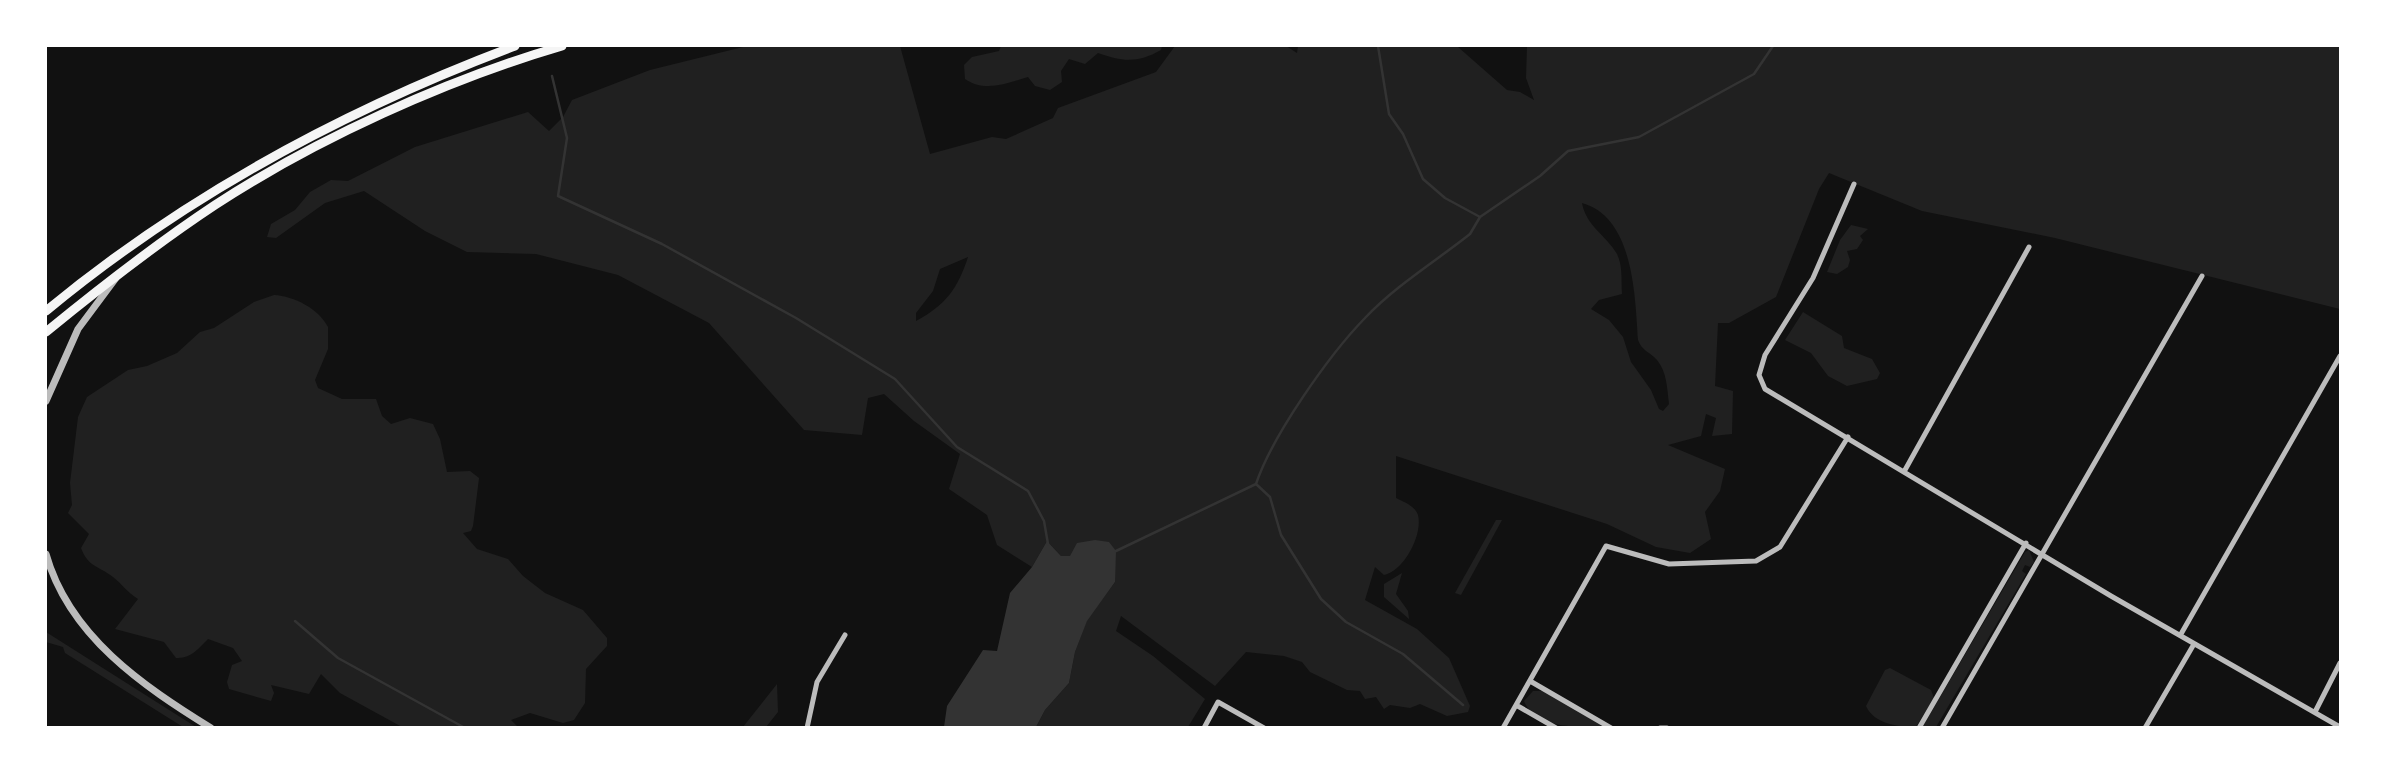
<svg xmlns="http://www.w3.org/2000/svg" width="2386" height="773" font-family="'Fira Sans Condensed',sans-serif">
  <rect width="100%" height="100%" fill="#111"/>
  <path fill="#202020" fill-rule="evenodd" d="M747,46H900L930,154L992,137L1006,139L1053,118L1058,108L1156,72L1175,46H1286L1297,53L1298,46L1458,47L1507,90L1520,92L1534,100L1526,78L1527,46H2340V309L2055,238L1922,211L1829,173L1819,189L1776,297L1729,323H1718L1715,386L1733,391L1732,434L1712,436L1716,418L1706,414L1701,436L1668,445L1725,469L1720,491L1705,512L1711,539L1690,553L1656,547L1607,524L1396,456V498C1404,502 1415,506 1418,515C1423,535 1404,571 1384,575L1375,567L1365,600L1417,629L1449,658L1470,706L1468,712L1447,716L1420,704L1410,708L1390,705L1384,709L1376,697L1365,699L1360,691L1347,690L1310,672L1302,662L1284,656L1246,652L1215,686L1121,616L1116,631L1153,656L1205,699L1188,727H1036L1045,710L1069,683L1075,652L1087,620L1115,582L1070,556H1061L1047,541L1032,567L997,545L987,515L949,489L960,454L914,421L884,394L868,398L862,435L804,430L709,323L618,275L536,254L467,252L425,231L364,191L325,203L276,238L267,237L271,224L295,210L310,192L331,180L348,181L415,147L528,112L549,131L563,117L572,100L650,70ZM1582,203C1634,217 1635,297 1638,340C1642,351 1650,352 1657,360C1667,372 1667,388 1669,404L1663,411L1659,409L1651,390L1631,362L1623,337L1609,320L1591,309L1599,300L1622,294C1621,281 1623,266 1617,254C1606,235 1586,226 1582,203ZM968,257C958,288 946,305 916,321V313L933,291L940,269Z
    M1001,46H1162L1161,50C1138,63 1123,62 1098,53L1085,64L1069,59L1061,71L1062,82L1050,90L1035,86L1028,77C1007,83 985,93 965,79L964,65L972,57L999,51Z
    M1851,225L1868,229L1860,236L1863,240L1857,249L1847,251L1850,260L1848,267L1837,274L1827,272L1840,240Z
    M274,295C294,296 319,309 328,327V349L315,380L318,388L342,399H376L382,416L391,424L410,418L433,424L440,439L447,472L470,471L479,478L473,526L471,531L463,533L477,549L508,559L523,576L545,593L583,610L607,638V646L586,669L585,703L574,720L563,723L530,713L511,720L518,727H402L340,693L321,674L309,694L271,685L274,693L271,701L229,689L227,682L232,665L242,661L233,648L208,639C199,648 191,659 176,658L164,642L115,629L138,599C128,593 122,584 113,577C99,566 88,567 81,548L89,534L68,513L72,505L70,483L78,417L87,397L128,370L147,366L177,353L200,332L214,328L254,302Z
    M1803,312L1842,336L1844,348L1872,359L1880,373L1877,379L1847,386L1828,376L1811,353L1785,340Z
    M1496,520H1502L1461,595L1455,593Z
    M2029,550L2034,562L2030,567L2025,565L2022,571L2026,574L1936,727L1922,728L2025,552Z
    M1402,573L1396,594L1408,611L1409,619L1384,597V584Z
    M46,632L196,727H183L65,653L63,647L46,642Z
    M1890,668L1931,690L1934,698L1916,727C1898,727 1874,724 1866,706L1885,670Z
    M777,684L778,712L766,727H743Z
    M1533,691H1544L1607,727C1581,727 1535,730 1524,701Z"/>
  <path fill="#333" d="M1095,540L1109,542L1116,551L1115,582L1087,621L1075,652L1069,683L1045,710L1036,727H944L947,706L983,650L997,651L1010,593L1032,567L1047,541L1061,556H1070L1077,543Z"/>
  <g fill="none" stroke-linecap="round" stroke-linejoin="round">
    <path stroke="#333" stroke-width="2.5" d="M1378,46L1389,114L1403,134L1423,179L1445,198L1480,217
      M552,76L567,138L558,196L662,244L796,318L895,379L957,447L1028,491L1044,521L1048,544
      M1256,484L1270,497L1281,535L1321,599L1346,622L1403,654L1463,705
      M1116,551L1256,484C1272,436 1329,355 1365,318C1395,286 1436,261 1470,234L1480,217L1540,176L1568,151L1639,137L1754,74L1773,46
      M295,621L338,658L465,728"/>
    <path stroke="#bcbcbc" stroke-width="5" d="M1854,184L1813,278L1765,355L1759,375L1765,389L2111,596L2340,727
      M1905,470L2029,247
      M2181,634L2340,356
      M1530,681L1611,728
      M1516,705L1556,728
      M2315,712L2340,663
      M807,728L817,682L845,635
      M1204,728L1218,702L1264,728
      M1503,728L1606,546L1669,564L1756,561L1780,547L1848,437
      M1660,728H1667
      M1919,728L2026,543
      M1942,728L2202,276
      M2145,728L2194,644"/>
    <path stroke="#bcbcbc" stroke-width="7" d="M46,401L78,329L116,278
      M46,554C69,636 143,686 211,728"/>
    <path stroke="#f5f5f5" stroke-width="9" d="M46,311C186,195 345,110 515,46
      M46,332C101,287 156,244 215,205C316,139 446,80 562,46"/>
  </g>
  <rect width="2386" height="773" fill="none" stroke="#ffffff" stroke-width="94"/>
</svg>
